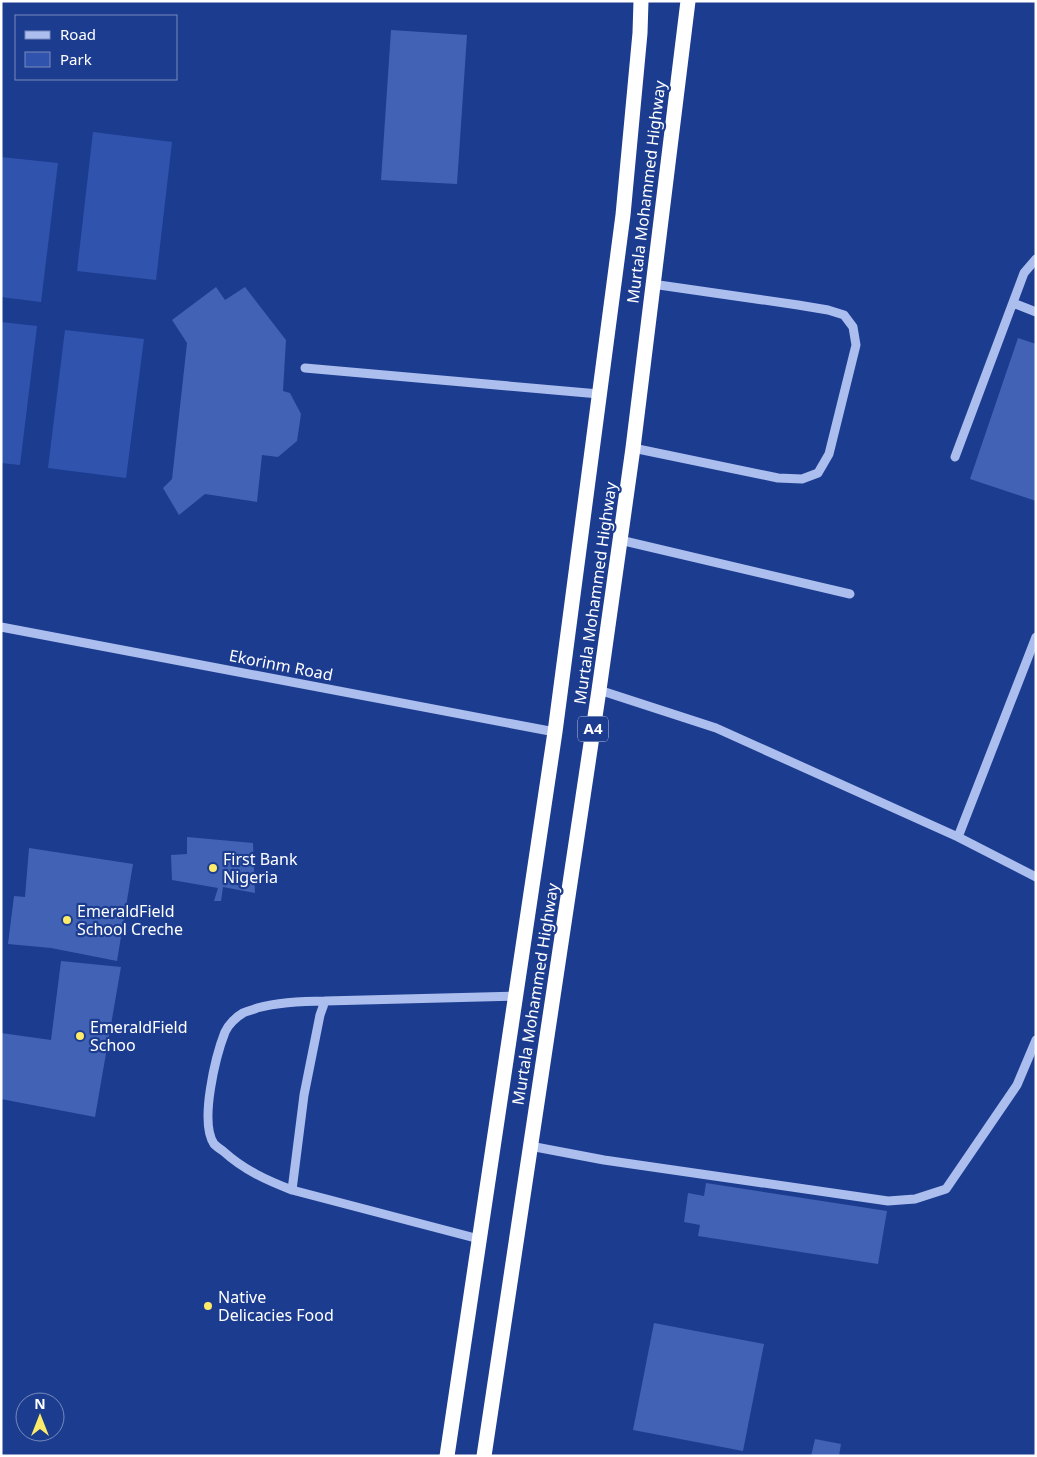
<svg xmlns="http://www.w3.org/2000/svg" width="1037" height="1457" font-family="'Noto Sans',sans-serif">
  <rect width="100%" height="100%" fill="#1c3c90"/>
  <path fill="#3054ae" d="M93,132L172,142L156,280L77,271Z
    M1,157L58,163L41,302L1,297Z
    M1,322L37,326L20,465L1,463Z
    M65,330L144,339L126,478L48,468Z"/>
  <path fill="#4162b5" d="M391,30L467,35L457,184L381,180Z
    M216,287L225,300L245,287L286,340L283,391L290,393L301,414L297,441L278,457L262,455L257,502L205,494L179,515L163,488L172,479L187,343L172,320Z
    M1018,338L1036,344V501L970,479Z
    M187,837L253,843L255,893L223,887L221,901H214L218,888L172,880L171,855L187,854Z
    M29,848L133,864L117,961L51,948L8,944L14,896L25,897Z
    M61,961L121,967L95,1117L1,1099V1033L51,1040Z
    M706,1183L887,1211L878,1264L698,1236L700,1225L684,1222L688,1193L704,1196Z
    M654,1323L764,1344L743,1451L633,1430Z
    M815,1439L841,1444L839,1456H811Z"/>
  <g fill="none" stroke-linecap="round" stroke-linejoin="round">
    <path stroke="#abbeee" stroke-width="9" d="M1013,303L1036,312
      M305,368L599,394
      M633,448L778,478L802,479L818,473L829,454L856,345L853,327L844,315L828,310L798,305L652,284
      M955,457L1024,273L1036,259
      M620,540L850,594
      M1,627L555,732
      M599,690L716,728L958,837L1036,877
      M958,837L1036,637
      M530,1146L604,1160L888,1201L915,1199L946,1189L1017,1085L1036,1040
      M292,1190C266,1180 244,1170 223,1151C220,1149 216,1146 214,1144C199,1122 216,1055 225,1032C228,1025 236,1017 243,1013C247,1011 253,1010 257,1008C280,1002 302,1001 325,1001
      M479,1239L292,1190L304,1095L320,1015L325,1001L516,996"/>
    <path stroke="#fff" stroke-width="15" d="M447,1456L555,732L623,215L640,33L641,1
      M484,1456L599,690L633,448L688,1"/>
  </g>
  <g fill="#feeb6a" stroke="#1c3c90" stroke-width="2">
    <circle cx="213" cy="868" r="5"/>
    <circle cx="67" cy="920" r="5"/>
    <circle cx="80" cy="1036" r="5"/>
    <circle cx="208" cy="1306" r="5"/>
  </g>
  <g text-anchor="middle" stroke-width="4.5" stroke-linejoin="round" paint-order="stroke">
    <rect fill="#1c3c90" stroke="#bbc4de" stroke-width="1" x="578" y="716.5" width="30" height="25" rx="4"/>
    <g font-size="15" font-weight="bold" fill="#fff">
      <text x="593" y="734">A4</text>
    </g>
    <g font-size="16" fill="#fff" stroke="#1c3c90">
      <text transform="translate(646 192) rotate(-83)" y="6">Murtala Mohammed Highway</text>
      <text transform="translate(595 593) rotate(-82)" y="6">Murtala Mohammed Highway</text>
      <text transform="translate(281 665) rotate(11)" y="6">Ekorinm Road</text>
      <text transform="translate(535 994) rotate(-81)" y="6">Murtala Mohammed Highway</text>
    </g>
    <g font-size="16" fill="#fff" stroke="#1c3c90" text-anchor="start">
      <text x="223" y="865">First Bank<tspan x="223" dy="18">Nigeria</tspan></text>
      <text x="77" y="917">EmeraldField<tspan x="77" dy="18">School Creche</tspan></text>
      <text x="90" y="1033">EmeraldField<tspan x="90" dy="18">Schoo</tspan></text>
      <text x="218" y="1303">Native<tspan x="218" dy="18">Delicacies Food</tspan></text>
    </g>
  </g>
  <rect width="1037" height="1457" fill="none" stroke="#ffffff" stroke-width="5"/>
  <rect x="15" y="15" width="162" height="65" fill="#1c3c90" stroke="#778abc"/>
  <rect x="25" y="31" width="25" height="8" fill="#abbeee" stroke="#778abc"/>
  <text x="60" y="40" font-size="15" fill="#ffffff">Road</text>
  <rect x="25" y="52" width="25" height="15" fill="#3054ae" stroke="#778abc"/>
  <text x="60" y="65" font-size="15" fill="#ffffff">Park</text>
  <g transform="translate(40 1417)"><circle r="24" fill="#1c3c90" stroke="#778abc"/>
  <path d="M0-4L9 19L0 12L-9 19Z" fill="#feeb6a"/>
  <text y="-8" font-size="14" font-weight="bold" text-anchor="middle" fill="#ffffff">N</text>
  </g>
</svg>
